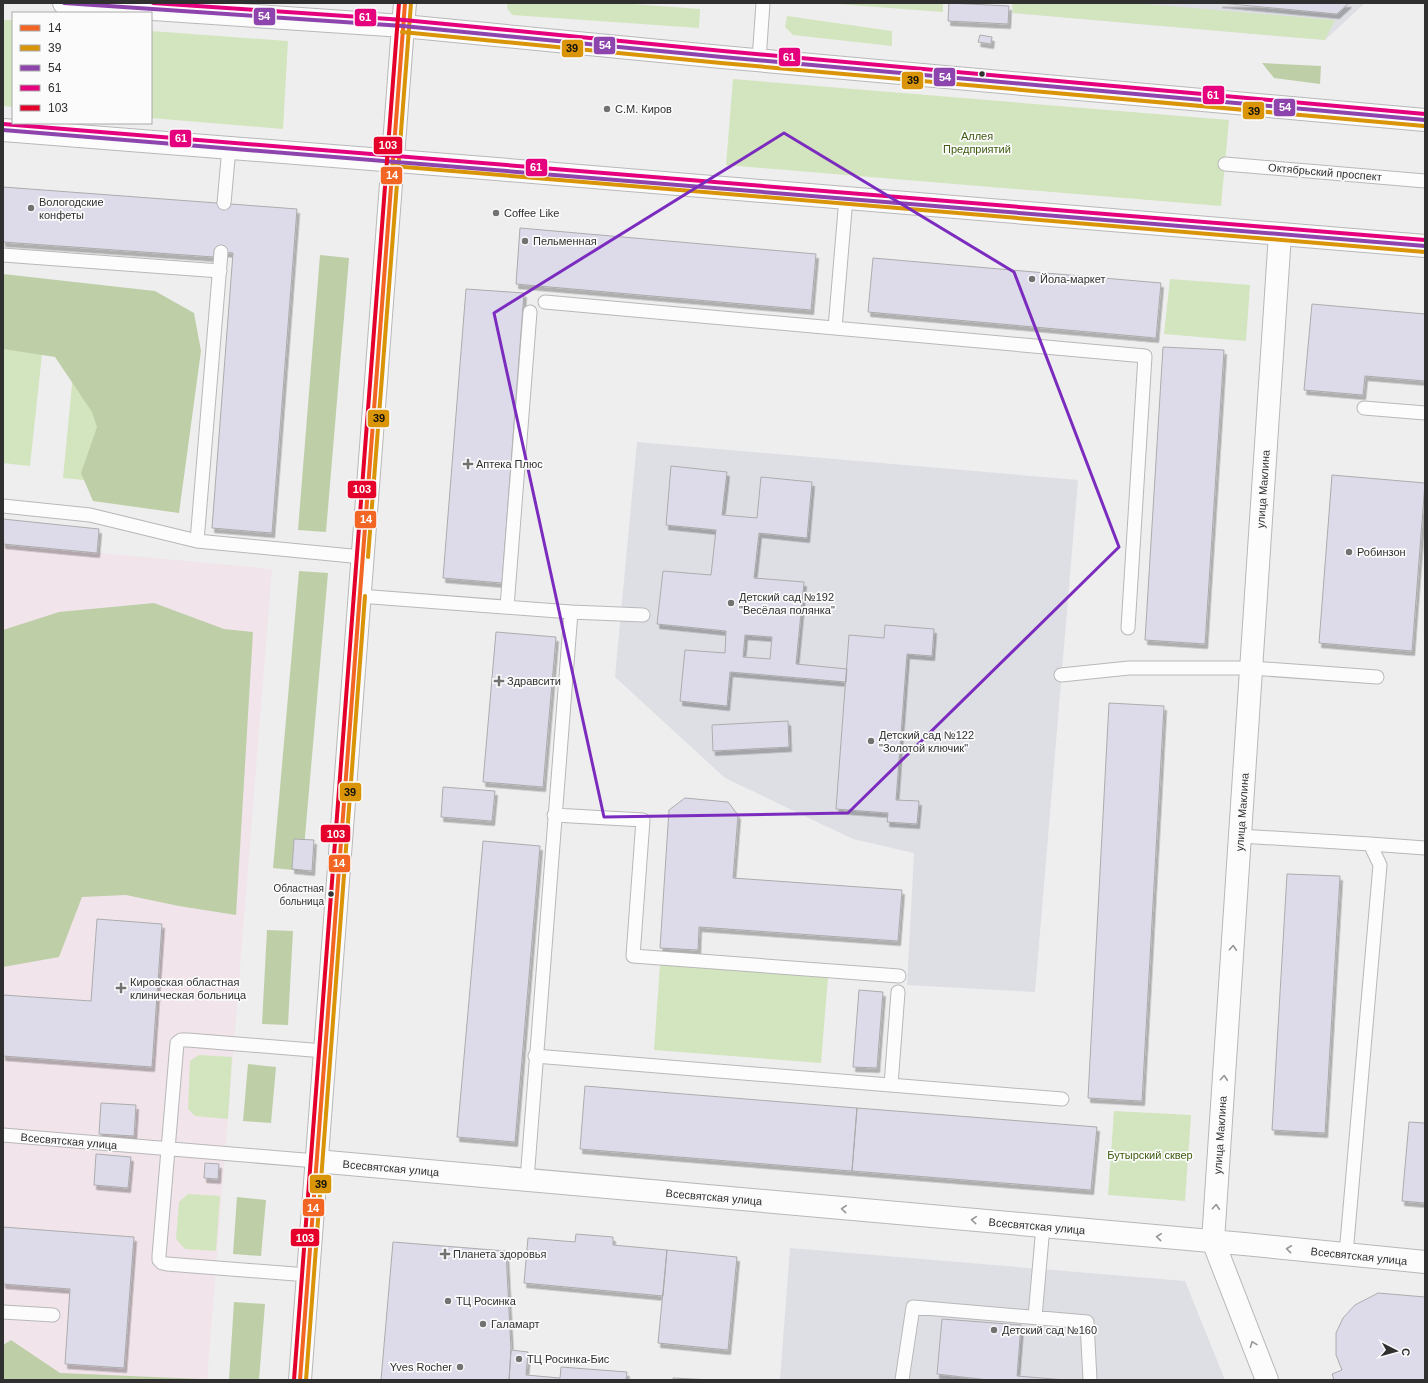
<svg xmlns="http://www.w3.org/2000/svg" width="1428" height="1383" font-family="Helvetica,sans-serif">
  <defs>
    <filter id="shadow"><feDropShadow dx="2.5" dy="4.5" stdDeviation="0" flood-color="#0004"/></filter>
  </defs>
  <rect width="100%" height="100%" fill="#eee"/>
  <path fill="#dddfe4" d="M1012,3H1365L1325,40L1013,13Z
    M637,442L1078,480L1035,992L907,985L914,853L853,839L725,778L615,677Z
    M790,1248L1185,1281L1225,1380H780Z"/>
  <path fill="#f1e4ea" d="M3,544L272,569L207,1380H3Z"/>
  <path fill="#d3e5be" d="M508,3H620L700,9L699,28L512,15L507,8Z
    M823,3H943V12Z
    M1012,3H1133L1335,20L1325,40L1013,13Z
    M787,16L892,31V46L793,35L785,27Z
    M3,20H13V107L3,106Z
    M151,31L288,41L283,129L151,118Z
    M733,79L1229,120L1221,206L726,165Z
    M1170,279L1250,285L1246,341L1164,334Z
    M3,349L42,354L30,466L3,463Z
    M73,374L155,487L63,478Z
    M660,964L828,977L821,1063L654,1050Z
    M199,1055L232,1057L228,1119L195,1116L188,1109L190,1061Z
    M1114,1111L1191,1115L1185,1201L1108,1195Z
    M188,1194L220,1196L216,1251L185,1249L176,1239L179,1202Z"/>
  <path fill="#becfa8" d="M1262,63L1321,66L1320,84L1274,78Z
    M320,255L349,258L326,532L298,530Z
    M3,274L155,291L194,313L201,351L179,513L93,501L81,473L97,427L92,412L55,357L3,349Z
    M299,571L328,573L302,871L273,868Z
    M154,603L224,629L253,632L236,915L179,906L126,895L82,897L59,957L3,967V630L59,612Z
    M267,930L293,931L288,1025L262,1024Z
    M248,1064L276,1067L271,1123L243,1121Z
    M237,1197L266,1200L261,1256L233,1254Z
    M234,1302L265,1304L259,1380H229Z
    M11,1340L60,1373L201,1379L3,1380V1345Z"/>
  <path fill="#dddbea" stroke="#acacad" fill-rule="evenodd" filter="url(#shadow)" d="M949,3L1009,6L1008,24L948,21Z
    M1220,3H1349L1337,14Z
    M980,35L992,37L991,44L978,42Z
    M3,187L297,209L272,533L212,528L233,253L214,251V257L3,242Z
    M520,228L816,254L811,310L516,284Z
    M873,258L1161,283L1156,338L868,312Z
    M466,289L524,293L502,583L443,578Z
    M1312,304L1425,314V381L1365,376L1363,395L1304,390Z
    M1163,347L1224,350L1205,644L1145,640Z
    M671,466L727,472L722,515L757,518L761,477L812,482L807,538L759,533L754,578L804,582L796,664L847,669L846,682L730,672L727,706L680,701L685,650L725,653L726,631L657,624L663,571L711,575L716,530L666,525ZM745,635L772,637L770,659L743,657Z
    M1332,475L1425,483L1412,651L1319,643Z
    M3,519L99,529L97,553L3,544Z
    M885,625L934,629L932,656L907,654L896,800L919,801L917,824L887,822L888,813L836,809L849,635L884,638Z
    M496,632L556,637L543,787L483,782Z
    M1109,703L1164,706L1142,1101L1088,1098Z
    M788,721L789,747L713,751L712,725Z
    M443,787L495,791L492,821L441,817Z
    M685,798L728,802L738,815L733,878L902,890L898,941L699,927L698,950L660,948L669,810Z
    M294,839L314,840L312,871L292,869Z
    M483,841L540,846L515,1142L457,1137Z
    M1287,874L1340,876L1325,1133L1272,1130Z
    M97,919L162,924L152,1067L3,1056V995L91,1001Z
    M859,990L883,992L877,1068L853,1067Z
    M585,1086L857,1108L852,1171L580,1149Z
    M101,1103L136,1105L134,1136L99,1134Z
    M857,1108L1097,1127L1091,1190L852,1171Z
    M1409,1122L1425,1123V1203L1402,1201Z
    M96,1154L131,1157L128,1188L94,1185Z
    M205,1163L219,1164L218,1179L204,1178Z
    M3,1227L134,1237L124,1368L65,1364L70,1289L3,1284Z
    M576,1234L613,1237V1245L667,1250L663,1296L524,1283L528,1238L575,1242Z
    M393,1242L506,1251L511,1350L509,1380H381Z
    M667,1250L737,1257L728,1350L658,1343Z
    M1378,1293L1425,1297V1380H1334L1332,1374L1342,1370L1336,1355V1333L1343,1318L1355,1305Z
    M942,1319L1021,1325L1017,1376L1065,1380H988L937,1374Z
    M511,1350L528,1352L526,1375L560,1378L561,1367L627,1372L626,1380H509Z
    M673,1378L712,1380H673Z"/>
  <g fill="none" stroke-linecap="round" stroke-linejoin="round">
    <g stroke="#b8b8b8" stroke-width="15">
      <path id="lane" d="M759,60L763,3
        M1225,164L1425,181
        M224,203L229,148
        M221,252L197,541L362,557
        M3,255L220,271
        M545,302L1145,356L1128,628
        M835,328L846,198
        M1364,408L1425,413
        M3,506L90,515L197,541
        M359,596L571,612L527,1180
        M507,607L530,312
        M571,612L643,615
        M1061,675L1129,668H1251L1377,677
        M554,815L643,820L633,956L899,976
        M1240,836L1370,844L1380,865L1346,1254
        M1370,844L1425,848
        M535,1056L1062,1099
        M891,1085L898,992
        M3,1135L316,1161
        M308,1275L167,1264L162,1263L159,1260V1256L177,1043L181,1040H188L324,1051
        M3,1312L53,1315
        M1035,1317L1043,1226
        M902,1380L913,1307L1087,1322L1090,1380"/>
    </g>
    <g stroke="#b8b8b8" stroke-width="24">
      <path id="street" d="M316,1161L1244,1244L1425,1262
        M1267,1380L1213,1241L1280,234"/>
    </g>
    <g stroke="#b8b8b8" stroke-width="24">
      <path id="secondary" d="M403,26L405,3"/>
    </g>
    <g stroke="#b8b8b8" stroke-width="24">
      <path id="primary" d="M64,3L403,26L722,57L1425,120
        M3,130L472,167L1425,246
        M300,1380L403,26"/>
    </g>
    <use href="#lane" stroke="#fcfcfc" stroke-width="13"/>
    <use href="#street" stroke="#fcfcfc" stroke-width="22"/>
    <use href="#secondary" stroke="#fcfcfc" stroke-width="22"/>
    <use href="#primary" stroke="#fcfcfc" stroke-width="22"/>
    <g stroke="#fbfbfc" stroke-width="7">
      <path id="bus-1" d="M300,1380L405,3"/>
    </g>
    <g stroke="#fbfbfc" stroke-width="7">
      <path id="bus-2" d="M402,32L721,63L1424,126
        M392,166L1425,252
        M368,557L411,3
        M306,1380L365,596"/>
    </g>
    <g stroke="#fbfbfc" stroke-width="7">
      <path id="bus-3" d="M64,3L403,26L722,57L1425,120
        M3,130L1425,246"/>
    </g>
    <g stroke="#fbfbfc" stroke-width="7">
      <path id="bus-4" d="M153,3L404,20L723,51L1425,114
        M3,124L1425,240"/>
    </g>
    <g stroke="#fbfbfc" stroke-width="7">
      <path id="bus-5" d="M294,1380L399,3"/>
    </g>
    <use href="#bus-1" stroke="#f26522" stroke-width="4"/>
    <use href="#bus-2" stroke="#d99407" stroke-width="4"/>
    <use href="#bus-3" stroke="#8e44ad" stroke-width="4"/>
    <use href="#bus-4" stroke="#e5007d" stroke-width="4"/>
    <use href="#bus-5" stroke="#e4002b" stroke-width="4"/>
  </g>
  <defs><path id="oneway-chevron" d="M-2-3.5L2.5 0L-2 3.5" fill="none" stroke-width="1.6" stroke-linecap="round" stroke-linejoin="round"/></defs>
  <g stroke="#969696">
    <use href="#oneway-chevron" transform="translate(1233 948) rotate(-86)"/>
    <use href="#oneway-chevron" transform="translate(1224 1078) rotate(-86)"/>
    <use href="#oneway-chevron" transform="translate(1216 1207) rotate(-86)"/>
    <use href="#oneway-chevron" transform="translate(844 1209) rotate(-175)"/>
    <use href="#oneway-chevron" transform="translate(974 1220) rotate(-175)"/>
    <use href="#oneway-chevron" transform="translate(1159 1237) rotate(-175)"/>
    <use href="#oneway-chevron" transform="translate(1289 1249) rotate(-174)"/>
    <use href="#oneway-chevron" transform="translate(1253 1344) rotate(-111)"/>
  </g>
  <path fill="none" stroke="#7b2cbf" stroke-width="3" stroke-linejoin="round" d="M784,133L1014,272L1119,547L848,813L604,817L494,313Z"/>
  <g fill="#303030" stroke="#fbfbfc" stroke-width="1.5">
    <circle cx="982" cy="74" r="3.5"/>
    <circle cx="331" cy="894" r="3.5"/>
  </g>
  <g fill="#727272" stroke="#fbfbfc" stroke-width="1.5">
    <circle cx="607" cy="109" r="4"/>
    <circle cx="31" cy="208" r="4"/>
    <circle cx="496" cy="213" r="4"/>
    <circle cx="525" cy="241" r="4"/>
    <circle cx="1032" cy="279" r="4"/>
    <path d="M466 458h4v4h4v4h-4v4h-4v-4h-4v-4h4z"/>
    <circle cx="1349" cy="552" r="4"/>
    <circle cx="731" cy="603" r="4"/>
    <path d="M497 675h4v4h4v4h-4v4h-4v-4h-4v-4h4z"/>
    <circle cx="871" cy="741" r="4"/>
    <path d="M119 982h4v4h4v4h-4v4h-4v-4h-4v-4h4z"/>
    <path d="M443 1248h4v4h4v4h-4v4h-4v-4h-4v-4h4z"/>
    <circle cx="448" cy="1301" r="4"/>
    <circle cx="483" cy="1324" r="4"/>
    <circle cx="994" cy="1330" r="4"/>
    <circle cx="519" cy="1359" r="4"/>
    <circle cx="460" cy="1367" r="4"/>
  </g>
  <g text-anchor="middle" stroke-width="3.5" stroke-linejoin="round" paint-order="stroke">
    <g font-size="10" fill="#303030" stroke="#fbfbfc" text-anchor="end">
      <text x="324" y="892">Областная<tspan x="324" dy="13">больница</tspan></text>
    </g>
    <g font-size="11" fill="#303030" stroke="#fbfbfc" text-anchor="start">
      <text x="615" y="113">С.М. Киров</text>
      <text x="39" y="206">Вологодские<tspan x="39" dy="13">конфеты</tspan></text>
      <text x="504" y="217">Coffee Like</text>
      <text x="533" y="245">Пельменная</text>
      <text x="1040" y="283">Йола-маркет</text>
      <text x="476" y="468">Аптека Плюс</text>
      <text x="1357" y="556">Робинзон</text>
      <text x="739" y="601">Детский сад №192<tspan x="739" dy="13">"Весёлая полянка"</tspan></text>
      <text x="507" y="685">Здравсити</text>
      <text x="879" y="739">Детский сад №122<tspan x="879" dy="13">"Золотой ключик"</tspan></text>
      <text x="130" y="986">Кировская областная<tspan x="130" dy="13">клиническая больница</tspan></text>
      <text x="453" y="1258">Планета здоровья</text>
      <text x="456" y="1305">ТЦ Росинка</text>
      <text x="491" y="1328">Галамарт</text>
      <text x="1002" y="1334">Детский сад №160</text>
      <text x="527" y="1363">ТЦ Росинка-Бис</text>
      <text x="452" y="1371" text-anchor="end">Yves Rocher</text>
    </g>
    <g font-size="11" fill="#405c11" stroke="#fbfbfc">
      <text x="977" y="140">Аллея<tspan x="977" dy="13">Предприятий</tspan></text>
      <text x="1150" y="1159">Бутырский сквер</text>
    </g>
    <g font-size="11" fill="#303030" stroke="#fbfbfc">
      <text transform="translate(1325 172) rotate(5)" y="4">Октябрьский проспект</text>
      <text transform="translate(1263 489) rotate(-86)" y="4">улица Маклина</text>
      <text transform="translate(1242 812) rotate(-86)" y="4">улица Маклина</text>
      <text transform="translate(1220 1135) rotate(-86)" y="4">улица Маклина</text>
      <text transform="translate(69 1141) rotate(5)" y="4">Всесвятская улица</text>
      <text transform="translate(391 1168) rotate(5)" y="4">Всесвятская улица</text>
      <text transform="translate(714 1197) rotate(5)" y="4">Всесвятская улица</text>
      <text transform="translate(1037 1226) rotate(5)" y="4">Всесвятская улица</text>
      <text transform="translate(1359 1256) rotate(6)" y="4">Всесвятская улица</text>
    </g>
  </g>
  <g stroke="#fbfbfc" stroke-width="1.5">
    <rect x="253" y="7" width="23" height="19" rx="4" fill="#8e44ad"/>
    <rect x="354" y="8" width="23" height="19" rx="4" fill="#e5007d"/>
    <rect x="593" y="36" width="23" height="19" rx="4" fill="#8e44ad"/>
    <rect x="561" y="39" width="23" height="19" rx="4" fill="#d99407"/>
    <rect x="778" y="47" width="23" height="20" rx="4" fill="#e5007d"/>
    <rect x="933" y="67" width="23" height="20" rx="4" fill="#8e44ad"/>
    <rect x="901" y="71" width="23" height="19" rx="4" fill="#d99407"/>
    <rect x="1202" y="85" width="23" height="20" rx="4" fill="#e5007d"/>
    <rect x="1273" y="98" width="23" height="19" rx="4" fill="#8e44ad"/>
    <rect x="1242" y="101" width="23" height="19" rx="4" fill="#d99407"/>
    <rect x="169" y="129" width="23" height="19" rx="4" fill="#e5007d"/>
    <rect x="373" y="136" width="30" height="19" rx="4" fill="#e4002b"/>
    <rect x="525" y="158" width="23" height="19" rx="4" fill="#e5007d"/>
    <rect x="380" y="166" width="23" height="19" rx="4" fill="#f26522"/>
    <rect x="367" y="409" width="23" height="19" rx="4" fill="#d99407"/>
    <rect x="347" y="480" width="30" height="19" rx="4" fill="#e4002b"/>
    <rect x="354" y="510" width="23" height="19" rx="4" fill="#f26522"/>
    <rect x="339" y="782" width="23" height="20" rx="4" fill="#d99407"/>
    <rect x="320" y="824" width="31" height="19" rx="4" fill="#e4002b"/>
    <rect x="328" y="854" width="23" height="19" rx="4" fill="#f26522"/>
    <rect x="309" y="1174" width="23" height="20" rx="4" fill="#d99407"/>
    <rect x="302" y="1198" width="23" height="19" rx="4" fill="#f26522"/>
    <rect x="290" y="1228" width="30" height="19" rx="4" fill="#e4002b"/>
  </g>
  <g font-size="11" text-anchor="middle" font-weight="bold" fill="#fff">
    <text x="264" y="20">54</text>
    <text x="365" y="21">61</text>
    <text x="605" y="49">54</text>
    <text x="789" y="61">61</text>
    <text x="945" y="81">54</text>
    <text x="1213" y="99">61</text>
    <text x="1285" y="111">54</text>
    <text x="181" y="142">61</text>
    <text x="388" y="149">103</text>
    <text x="536" y="171">61</text>
    <text x="392" y="179">14</text>
    <text x="362" y="493">103</text>
    <text x="366" y="523">14</text>
    <text x="336" y="838">103</text>
    <text x="339" y="867">14</text>
    <text x="313" y="1212">14</text>
    <text x="305" y="1242">103</text>
  </g>
  <g font-size="11" text-anchor="middle" font-weight="bold" fill="#111">
    <text x="572" y="52">39</text>
    <text x="913" y="84">39</text>
    <text x="1254" y="115">39</text>
    <text x="379" y="422">39</text>
    <text x="350" y="796">39</text>
    <text x="321" y="1188">39</text>
  </g>
  <rect width="1428" height="1383" fill="none" stroke="#303030" stroke-width="8"/>
  <rect x="12" y="12" width="140" height="112" fill="#fbfbfc" stroke="#aaaaaa"/>
  <rect x="20" y="25" width="20" height="6" fill="#f26522" stroke="#aaaaaa"/>
  <text x="48" y="32" font-size="12" fill="#303030">14</text>
  <rect x="20" y="45" width="20" height="6" fill="#d99407" stroke="#aaaaaa"/>
  <text x="48" y="52" font-size="12" fill="#303030">39</text>
  <rect x="20" y="65" width="20" height="6" fill="#8e44ad" stroke="#aaaaaa"/>
  <text x="48" y="72" font-size="12" fill="#303030">54</text>
  <rect x="20" y="85" width="20" height="6" fill="#e5007d" stroke="#aaaaaa"/>
  <text x="48" y="92" font-size="12" fill="#303030">61</text>
  <rect x="20" y="105" width="20" height="6" fill="#e4002b" stroke="#aaaaaa"/>
  <text x="48" y="112" font-size="12" fill="#303030">103</text>
  <g transform="translate(1396 1351) rotate(96)" stroke="#fbfbfc" stroke-width="3" paint-order="stroke">
  <path d="M0-3L7 15L0 10L-7 15Z" fill="#303030"/>
  <text y="-6" font-size="11" font-weight="bold" text-anchor="middle" fill="#303030">С</text>
  </g>
</svg>
